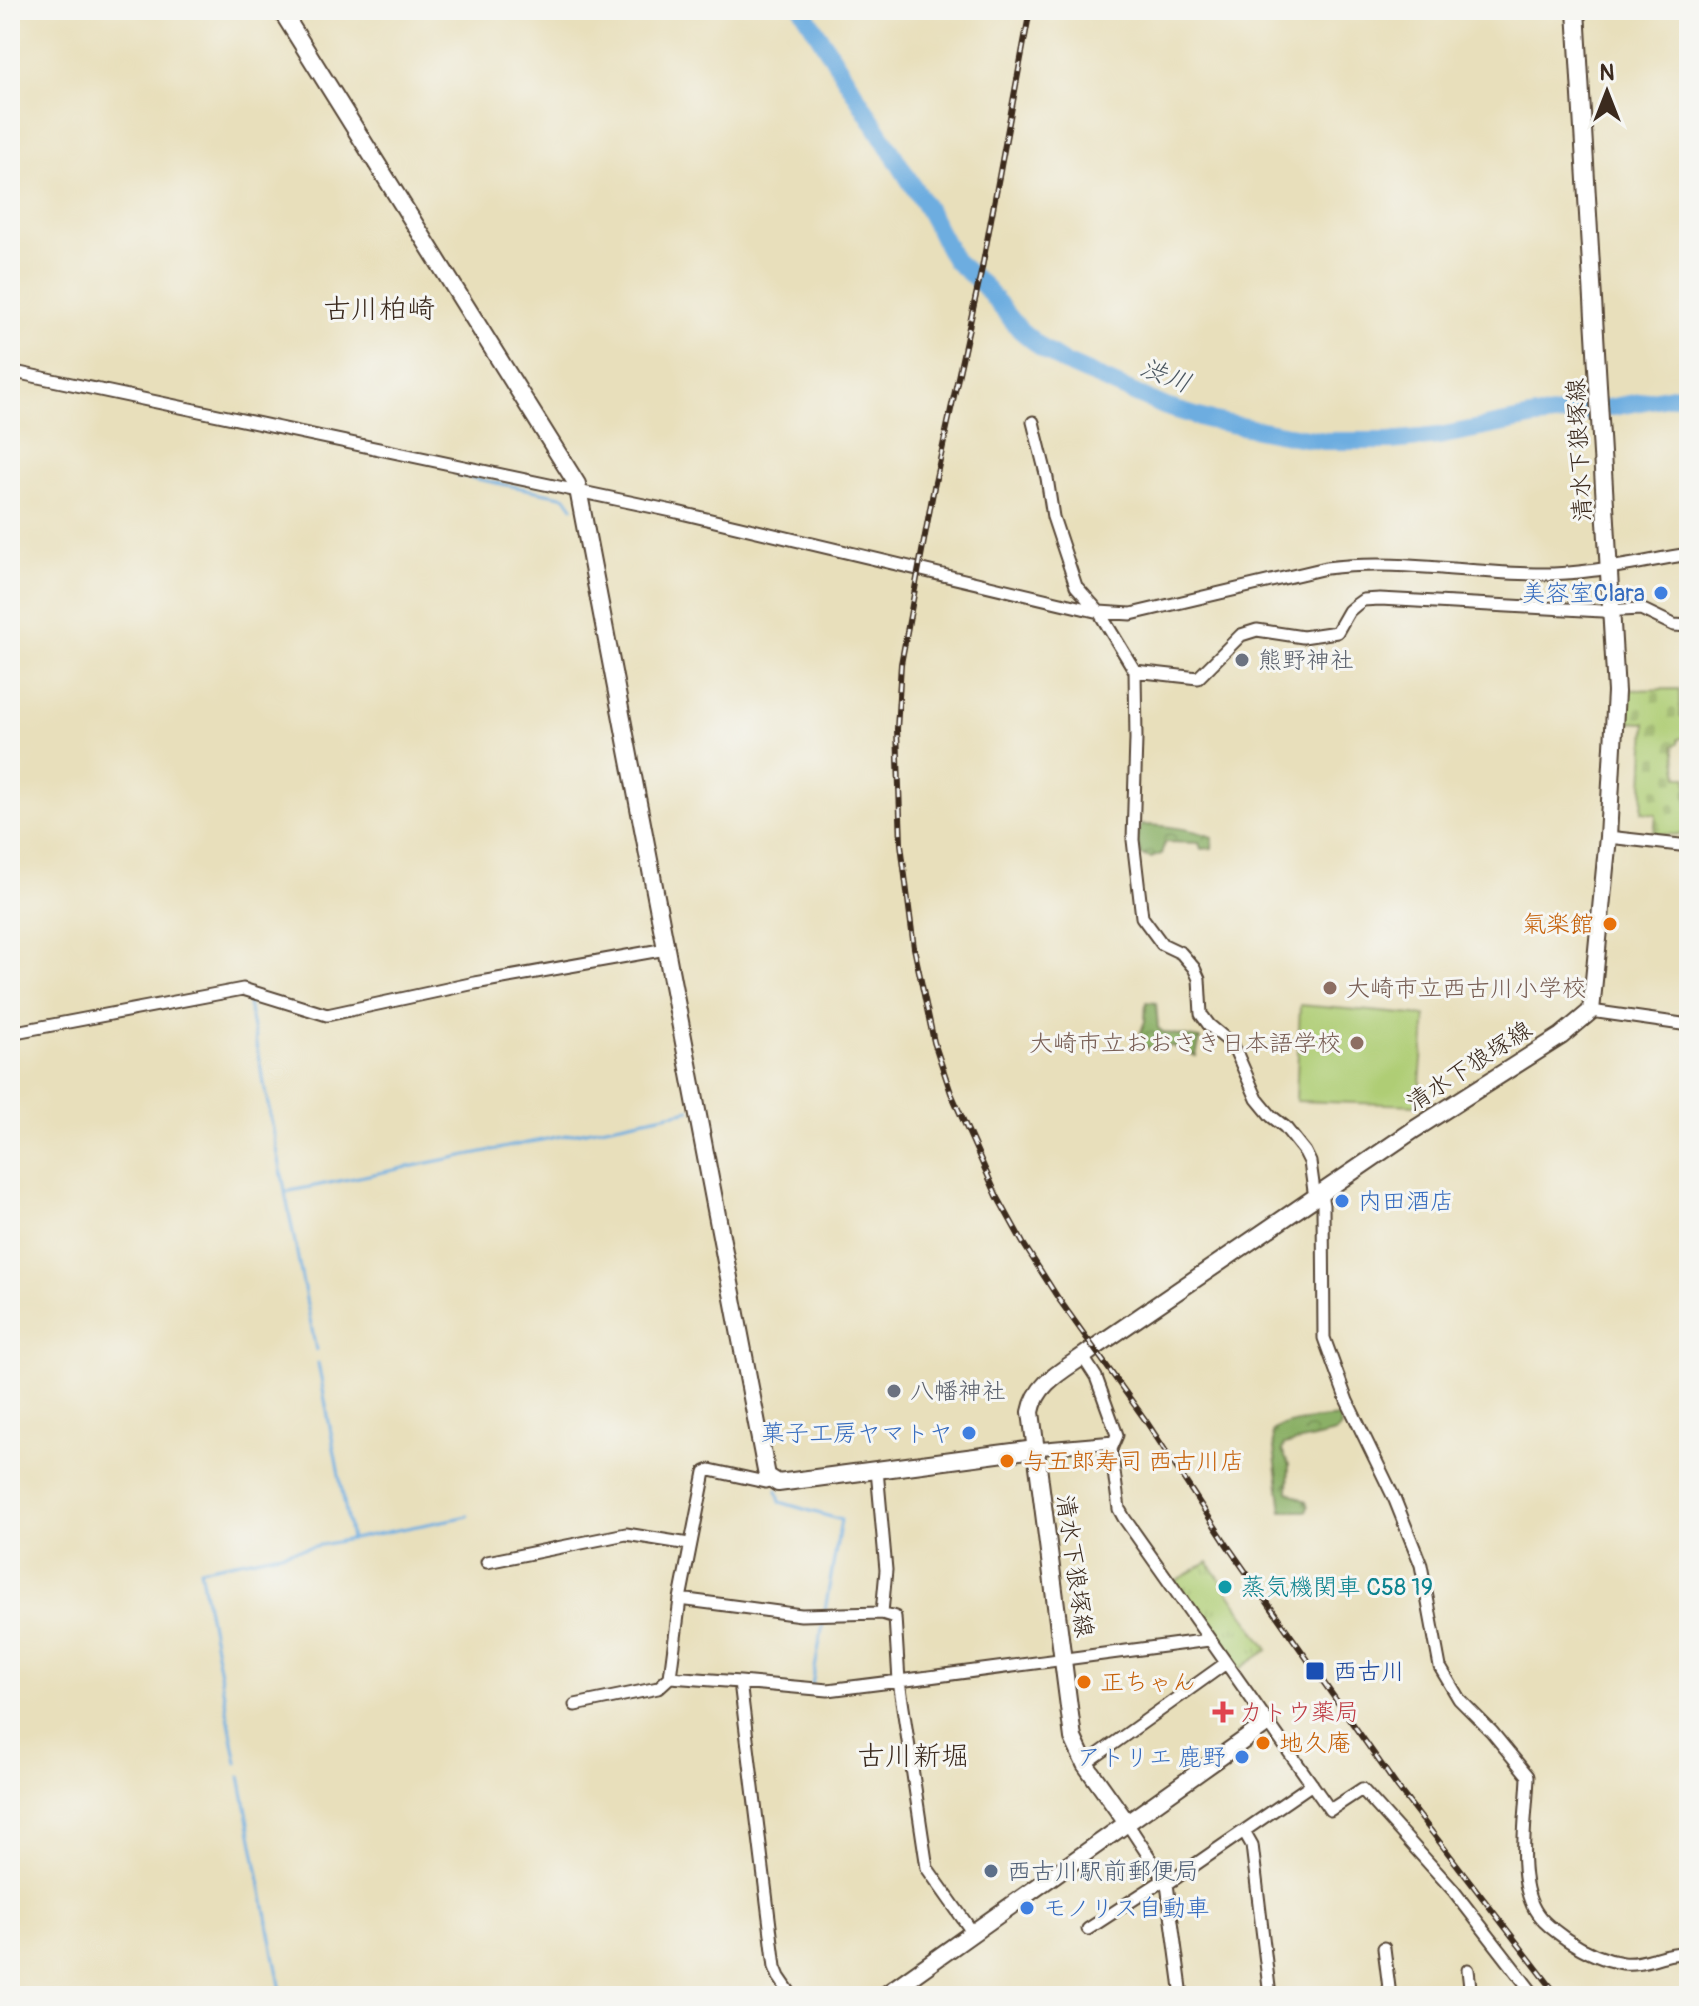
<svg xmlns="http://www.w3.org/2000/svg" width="1699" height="2006" font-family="Pangolin,'Klee One',sans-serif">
  <defs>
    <pattern id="forest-crowns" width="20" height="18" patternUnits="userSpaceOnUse" patternTransform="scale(2)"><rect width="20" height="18" fill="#8bb066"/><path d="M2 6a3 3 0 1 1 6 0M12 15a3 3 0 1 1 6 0" fill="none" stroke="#738f53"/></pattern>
    <pattern id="cemetery-stones" width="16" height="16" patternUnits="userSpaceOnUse" patternTransform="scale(2)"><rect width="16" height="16" fill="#afcd74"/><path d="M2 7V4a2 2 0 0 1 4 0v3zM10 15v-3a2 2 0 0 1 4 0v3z" fill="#97b064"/></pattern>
    <pattern id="park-tufts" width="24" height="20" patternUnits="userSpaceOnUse" patternTransform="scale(2)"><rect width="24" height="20" fill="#afcd74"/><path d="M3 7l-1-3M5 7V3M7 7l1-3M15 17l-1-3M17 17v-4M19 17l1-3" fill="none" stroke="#97b064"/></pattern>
  </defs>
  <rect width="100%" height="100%" fill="#f6f6f2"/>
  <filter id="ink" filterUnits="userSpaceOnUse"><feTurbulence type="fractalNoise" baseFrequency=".0125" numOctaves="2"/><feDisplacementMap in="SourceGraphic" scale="16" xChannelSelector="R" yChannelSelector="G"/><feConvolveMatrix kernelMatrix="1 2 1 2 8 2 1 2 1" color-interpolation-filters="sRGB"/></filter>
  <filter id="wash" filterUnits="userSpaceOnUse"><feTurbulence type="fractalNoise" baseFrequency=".006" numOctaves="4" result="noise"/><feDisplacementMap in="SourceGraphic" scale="32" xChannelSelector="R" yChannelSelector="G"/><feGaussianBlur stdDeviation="1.8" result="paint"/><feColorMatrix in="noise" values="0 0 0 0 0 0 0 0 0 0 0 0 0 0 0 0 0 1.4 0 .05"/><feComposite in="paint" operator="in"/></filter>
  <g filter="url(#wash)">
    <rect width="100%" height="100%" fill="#e8dfbb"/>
    <path fill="url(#forest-crowns)" stroke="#636d42" stroke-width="2" d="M1141,825C1159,825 1198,829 1213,838L1212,848L1201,849L1199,843L1165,842L1161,854L1151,858L1141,855L1137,840Z
      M1146,1002L1156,1003L1158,1028L1163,1032L1200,1039L1196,1056L1172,1046L1151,1049L1137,1042L1145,1021Z
      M1339,1417L1341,1427L1335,1433L1284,1445L1282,1451L1289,1465L1288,1491L1306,1502L1308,1507L1306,1511H1282L1272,1432C1282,1421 1323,1419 1339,1417Z"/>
    <path fill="url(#cemetery-stones)" stroke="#757c49" stroke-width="2" d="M1679,689L1680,717L1689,719V736L1678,739V744L1674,746L1679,777H1687L1689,835L1654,834L1656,814L1642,812L1646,723L1626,722L1627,690Z"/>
    <path fill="url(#park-tufts)" stroke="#757c49" stroke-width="2" d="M1208,1562L1268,1650L1236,1671L1174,1582Z"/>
    <path fill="#afcd74" stroke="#757c49" stroke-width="2" d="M1300,1005L1426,1016L1418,1105L1296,1101Z"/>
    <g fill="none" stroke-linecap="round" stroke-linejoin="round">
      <path stroke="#6dade0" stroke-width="3" d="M457,475L566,497L573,507
        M247,998L285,1190
        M316,1350L285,1192L690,1110
        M777,1490L780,1502L841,1520L825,1610
        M351,1539L468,1516
        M812,1685L824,1618
        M237,1763L200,1569L351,1539L318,1363
        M240,1776L282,1996"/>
      <path stroke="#6dade0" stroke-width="18" d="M803,10L926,207L955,261L983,285L1020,330L1043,349L1065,363L1166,407L1209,420L1288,435L1325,441H1390L1439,436L1536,417L1591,411L1689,393"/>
    </g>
  </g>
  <g filter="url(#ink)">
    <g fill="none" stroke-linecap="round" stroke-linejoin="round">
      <g stroke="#554536" stroke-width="15">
        <path id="street" d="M10,371L677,512L1099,612L1131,614L1326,568C1397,559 1465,573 1536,574C1588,575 1638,562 1689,554
          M1033,422L1047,478L1053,517L1076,586L1099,612L1135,671L1136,739L1133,840L1142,917L1162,944L1181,953L1194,968L1199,979L1201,1014L1209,1025L1233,1045L1257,1099L1271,1116L1285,1127L1305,1152L1310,1162L1314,1191L1321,1194L1323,1205L1324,1338L1347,1401L1395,1500L1421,1565L1440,1667L1459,1699L1492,1732L1528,1776C1527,1814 1515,1876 1535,1910C1542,1922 1555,1931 1566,1939C1582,1950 1603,1960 1623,1963C1646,1966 1667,1950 1689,1954
          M1135,671L1198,678L1241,635L1257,630L1303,637L1337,632L1349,611L1356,605L1363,600L1380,599L1602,611L1641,609L1674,625L1689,626
          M1608,837L1689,846
          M1591,1011L1689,1025
          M10,1033L243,989L327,1015L475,983L666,949
          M1083,1357L1096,1377L1117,1435L1111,1449L1119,1509L1124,1518L1330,1810L1362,1789L1453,1890L1535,1996
          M1035,1449L1114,1442
          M877,1470L886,1570L882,1613
          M487,1562L626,1534L689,1544
          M680,1599L801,1615L882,1613L895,1617L899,1681L1209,1640
          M670,1677L740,1682
          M575,1705L658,1688L670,1677L680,1599L705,1472L710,1470L765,1482L772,1480
          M1085,1764L1226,1663
          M1127,1823L1167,1884L1182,1996
          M1244,1831L1252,1845L1270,1996
          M1167,1884L1312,1784
          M1088,1929L1165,1879
          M1384,1948L1390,1996
          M1468,1970L1471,1996
          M792,1996L779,1977L775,1967L740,1682L828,1690L899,1681L927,1868L973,1933"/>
      </g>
      <g stroke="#554536" stroke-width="20">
        <path id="secondary" d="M281,10L577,484L767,1476L778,1483L1035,1449
          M1127,1823L1085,1764L1073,1738L1031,1412C1037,1379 1070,1368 1094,1348L1415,1129L1561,1036L1591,1011L1608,837L1616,692L1576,10
          M884,1996L1268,1723"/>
      </g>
      <use href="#street" stroke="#fff" stroke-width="11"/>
      <use href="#secondary" stroke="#fff" stroke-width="16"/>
      <g stroke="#3b2a1e" stroke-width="6">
        <path id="rail" d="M1030,10L982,268L934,487L901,664L897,729L901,844L914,948L934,1042L951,1093L997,1196L1023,1243L1058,1298L1146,1421L1229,1548L1398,1788L1558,1996"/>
      </g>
      <use href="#rail" stroke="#f6f6f2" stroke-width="3" stroke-dasharray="9" stroke-linecap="butt"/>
    </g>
  </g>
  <g fill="#3f7fe0" stroke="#f6f6f2" stroke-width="3">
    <circle cx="1661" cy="593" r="8"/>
    <circle cx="1342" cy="1201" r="8"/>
    <circle cx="969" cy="1433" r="8"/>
    <circle cx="1242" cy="1757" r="8"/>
    <circle cx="1027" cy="1908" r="8"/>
  </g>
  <g fill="#6b7280" stroke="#f6f6f2" stroke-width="3">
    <circle cx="1242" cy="660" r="8"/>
    <circle cx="894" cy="1391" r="8"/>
  </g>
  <g fill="#e8710a" stroke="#f6f6f2" stroke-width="3">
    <circle cx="1610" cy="924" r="8"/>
    <circle cx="1007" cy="1461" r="8"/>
    <circle cx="1084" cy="1682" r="8"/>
    <circle cx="1263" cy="1743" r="8"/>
  </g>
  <g fill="#8d6e63" stroke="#f6f6f2" stroke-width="3">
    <circle cx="1330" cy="988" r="8"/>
    <circle cx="1357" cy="1043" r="8"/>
  </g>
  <circle fill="#0f9aa8" stroke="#f6f6f2" stroke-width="3" cx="1225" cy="1587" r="8"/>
  <rect fill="#1a4fb4" stroke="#f6f6f2" stroke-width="3" x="1305" y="1661" width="20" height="20" rx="4"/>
  <path fill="#e0444e" stroke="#f6f6f2" stroke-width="3" d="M1219 1700h8v8h8v8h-8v8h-8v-8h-8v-8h8z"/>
  <circle fill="#5c6f8a" stroke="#f6f6f2" stroke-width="3" cx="991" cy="1871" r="8"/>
  <g text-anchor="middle" stroke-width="6" stroke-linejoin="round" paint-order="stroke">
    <g font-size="24" fill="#3b2a1e" stroke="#f6f6f2">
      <text transform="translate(1579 450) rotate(-93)" y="8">清水下狼塚線</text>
      <text transform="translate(1469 1066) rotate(-33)" y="8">清水下狼塚線</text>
      <text transform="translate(1075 1566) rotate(82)" y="8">清水下狼塚線</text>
    </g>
    <g font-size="24" fill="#366cbe" stroke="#f6f6f2" text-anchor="end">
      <text x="1645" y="601">美容室Clara</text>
      <text x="1358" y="1209" text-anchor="start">内田酒店</text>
      <text x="953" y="1441">菓子工房ヤマトヤ</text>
      <text x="1226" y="1765">アトリエ 鹿野</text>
      <text x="1043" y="1916" text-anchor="start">モノリス自動車</text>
    </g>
    <g font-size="24" fill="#5b616d" stroke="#f6f6f2" text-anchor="start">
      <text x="1258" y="668">熊野神社</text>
      <text x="910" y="1399">八幡神社</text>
    </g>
    <g font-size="24" fill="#c56008" stroke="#f6f6f2" text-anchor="start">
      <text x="1594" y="932" text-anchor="end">氣楽館</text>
      <text x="1023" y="1469">与五郎寿司 西古川店</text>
      <text x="1100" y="1690">正ちゃん</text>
      <text x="1279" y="1751">地久庵</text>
    </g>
    <g font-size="24" fill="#785e54" stroke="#f6f6f2" text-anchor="start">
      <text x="1346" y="996">大崎市立西古川小学校</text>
      <text x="1341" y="1051" text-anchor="end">大崎市立おおさき日本語学校</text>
    </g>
    <g font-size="24" fill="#0d838f" stroke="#f6f6f2" text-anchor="start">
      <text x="1241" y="1595">蒸気機関車 C58 19</text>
    </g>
    <g font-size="24" fill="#164399" stroke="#f6f6f2" text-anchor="start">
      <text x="1333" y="1679">西古川</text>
    </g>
    <g font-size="24" fill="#be3a42" stroke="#f6f6f2" text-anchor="start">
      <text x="1239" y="1720">カトウ薬局</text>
    </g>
    <g font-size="24" fill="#4e5e75" stroke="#f6f6f2" text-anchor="start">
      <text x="1007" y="1879">西古川駅前郵便局</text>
    </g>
    <g font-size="26" font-style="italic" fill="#4c5862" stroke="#f6f6f2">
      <text transform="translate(1166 375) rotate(21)" y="9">渋川</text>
    </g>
    <g font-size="28" fill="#3b2a1e" stroke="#f6f6f2">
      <text x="379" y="318">古川柏崎</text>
      <text x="913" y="1765">古川新堀</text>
    </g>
  </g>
  <rect width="1699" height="2006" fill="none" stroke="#f6f6f2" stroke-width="40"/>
  <g transform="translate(1607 92)" stroke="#f6f6f2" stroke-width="6" paint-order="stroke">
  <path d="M0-6L14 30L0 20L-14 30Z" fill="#3b2a1e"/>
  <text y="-12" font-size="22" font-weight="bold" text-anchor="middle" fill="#3b2a1e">N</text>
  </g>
</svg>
